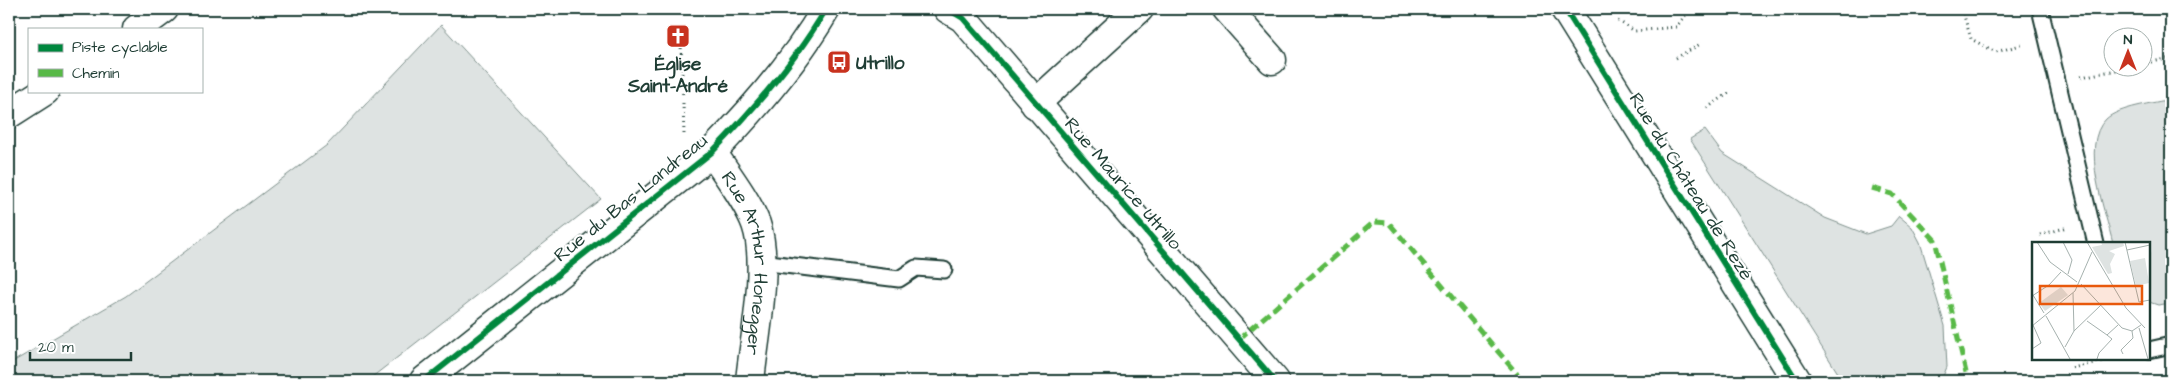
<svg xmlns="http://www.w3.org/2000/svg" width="2180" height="390" font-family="'Architects Daughter',sans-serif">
  <rect width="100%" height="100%" fill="#fff"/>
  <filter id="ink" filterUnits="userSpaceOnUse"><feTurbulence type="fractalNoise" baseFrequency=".02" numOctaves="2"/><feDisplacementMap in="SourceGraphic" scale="10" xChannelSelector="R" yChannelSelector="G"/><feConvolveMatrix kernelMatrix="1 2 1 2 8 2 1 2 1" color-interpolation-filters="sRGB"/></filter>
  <g filter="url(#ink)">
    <path fill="#dee3e2" stroke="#7e908b" d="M441,25L601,199L367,381H9V364L126,296L327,145Z
      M2171,99V303L2158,305L2149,302V244H2113C2106,212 2079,145 2106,119C2119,107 2154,103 2171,99Z
      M1705,130L1722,153L1825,218L1866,234L1891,226L1899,216L1912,227L1920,242L1945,326L1947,367L1941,381H1843L1690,139Z"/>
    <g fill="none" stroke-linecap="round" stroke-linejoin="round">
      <g stroke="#1f3d34" stroke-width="19">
        <path id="service" d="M2040,9L2096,244
          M761,262L899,279L916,268L944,270
          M2149,350L2171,345"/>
      </g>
      <g stroke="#1f3d34" stroke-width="31">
        <g id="minor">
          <path d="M948,9L963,18L1275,381"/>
          <path d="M1227,9L1272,60"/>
          <path d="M1565,9L1797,381"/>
          <path d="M137,29L164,9"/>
          <path d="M1035,104L1139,9"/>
          <path d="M9,114L45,91"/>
          <path id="s1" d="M712,152C726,173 747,200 756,224C770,264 754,339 750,381"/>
          <path d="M424,381L712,152C755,108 795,62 826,9"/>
        </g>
      </g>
      <path stroke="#1f3d34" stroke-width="3" stroke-dasharray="1 4" stroke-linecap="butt" d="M1962,9L1971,39L1996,52L2024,44
        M1618,21L1635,31L1676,27L1688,12L1706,9
        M681,43L684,134
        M1676,58L1702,43
        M2142,64L2171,58
        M2081,77L2127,68
        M1707,108L1729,93
        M2040,235L2068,227
        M2072,368L2112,359"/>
      <use href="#service" stroke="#fff" stroke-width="15"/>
      <use href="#minor" stroke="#fff" stroke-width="28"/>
      <path stroke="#58b947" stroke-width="5" stroke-dasharray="10 5" stroke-linecap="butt" d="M1367,9L1368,11
        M1872,188L1892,194L1935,240L1968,381
        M1239,339L1374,222L1389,223L1523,381"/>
      <g stroke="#fff" stroke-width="9">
        <path id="cycleway" d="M948,9L963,18L1275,381
          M1565,9L1797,381
          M424,381L712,152C755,108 795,62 826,9"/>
      </g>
      <use href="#cycleway" stroke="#00873e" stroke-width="6"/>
    </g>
  </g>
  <defs>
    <g id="church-square" transform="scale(1.25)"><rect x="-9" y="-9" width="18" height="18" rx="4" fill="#c8321e" stroke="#fff"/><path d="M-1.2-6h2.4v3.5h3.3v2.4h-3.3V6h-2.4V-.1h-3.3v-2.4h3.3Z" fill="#fff"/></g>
    <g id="bus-square" transform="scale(1.25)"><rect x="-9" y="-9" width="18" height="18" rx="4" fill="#c8321e" stroke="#fff"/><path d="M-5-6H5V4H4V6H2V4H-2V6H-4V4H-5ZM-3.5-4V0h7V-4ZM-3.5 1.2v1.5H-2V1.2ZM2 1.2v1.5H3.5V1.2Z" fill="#fff"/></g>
  </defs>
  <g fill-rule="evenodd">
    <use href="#church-square" x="678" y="36"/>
    <use href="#bus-square" x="839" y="62"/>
  </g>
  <g text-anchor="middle" stroke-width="4.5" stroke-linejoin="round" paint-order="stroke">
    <g font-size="19" font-weight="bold" fill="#1f3d34" stroke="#fff" text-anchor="start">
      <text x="856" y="69">Utrillo</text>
      <text x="678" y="70" text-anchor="middle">Église<tspan x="678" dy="22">Saint-André</tspan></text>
    </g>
    <g font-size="19" fill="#1f3d34" stroke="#fff">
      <text transform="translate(1124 183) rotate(49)" y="7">Rue Maurice Utrillo</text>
      <text transform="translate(1692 186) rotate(58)" y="7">Rue du Château de Rezé</text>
      <text transform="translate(630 197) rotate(-39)" y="7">Rue du Bas Landreau</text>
      <text dy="7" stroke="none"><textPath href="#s1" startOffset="121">Rue Arthur Honegger</textPath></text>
    </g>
  </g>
  <g transform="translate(2032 242)">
    <rect width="118" height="118" fill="#fff"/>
    <path d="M69,0H91L92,4L77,9L83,12L78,22L80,31L76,32L60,5L70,3ZM113,16L117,41L104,44L98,19ZM29,45L36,53L13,69L7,61Z" fill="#dee3e2"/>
    <path fill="none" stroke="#a5b1ae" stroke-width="1" d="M5,0L18,20L45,40M31,0L40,18L36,32M55,0L94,66L113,86M93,0L107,60L118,58M95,8L118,3M49,42L90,86L100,89L109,83M1,53L12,71M0,54L17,43L29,30M14,74L38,117M55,79L75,93L86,83M0,84L43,49L60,10M107,86L116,117M42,89L69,63M33,105L42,89L41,51M0,107L9,101L1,83M91,112L89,108L101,96L100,89M65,117L67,111L80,97L75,93"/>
    <path fill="#e8590c" fill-opacity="0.15" stroke="#e8590c" stroke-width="2.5" d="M8,44H110V62H8Z"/>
    <rect width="118" height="118" fill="none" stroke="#1f3d34" stroke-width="2.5"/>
  </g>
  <rect width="2180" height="390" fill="none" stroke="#fff" stroke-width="30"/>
  <rect x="15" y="15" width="2150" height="360" fill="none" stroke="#1f3d34" stroke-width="2" filter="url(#ink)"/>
  <rect x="28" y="28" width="175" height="65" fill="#ffffff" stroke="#a5b1ae"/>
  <rect x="38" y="44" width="25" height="8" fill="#00873e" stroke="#a5b1ae"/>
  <text x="72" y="52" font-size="15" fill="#1f3d34">Piste cyclable</text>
  <rect x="38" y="69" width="25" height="8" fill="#58b947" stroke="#a5b1ae"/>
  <text x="72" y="78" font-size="15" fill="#1f3d34">Chemin</text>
  <g transform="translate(2128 52)"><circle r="24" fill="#ffffff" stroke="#a5b1ae"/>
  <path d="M0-4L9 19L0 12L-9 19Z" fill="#c8321e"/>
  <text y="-8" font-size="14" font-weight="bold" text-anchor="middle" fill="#1f3d34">N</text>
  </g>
  <path d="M30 352v8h101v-8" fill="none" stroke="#1f3d34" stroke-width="2.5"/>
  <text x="38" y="352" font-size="15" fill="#1f3d34" stroke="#ffffff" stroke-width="4" paint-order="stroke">20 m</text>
</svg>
